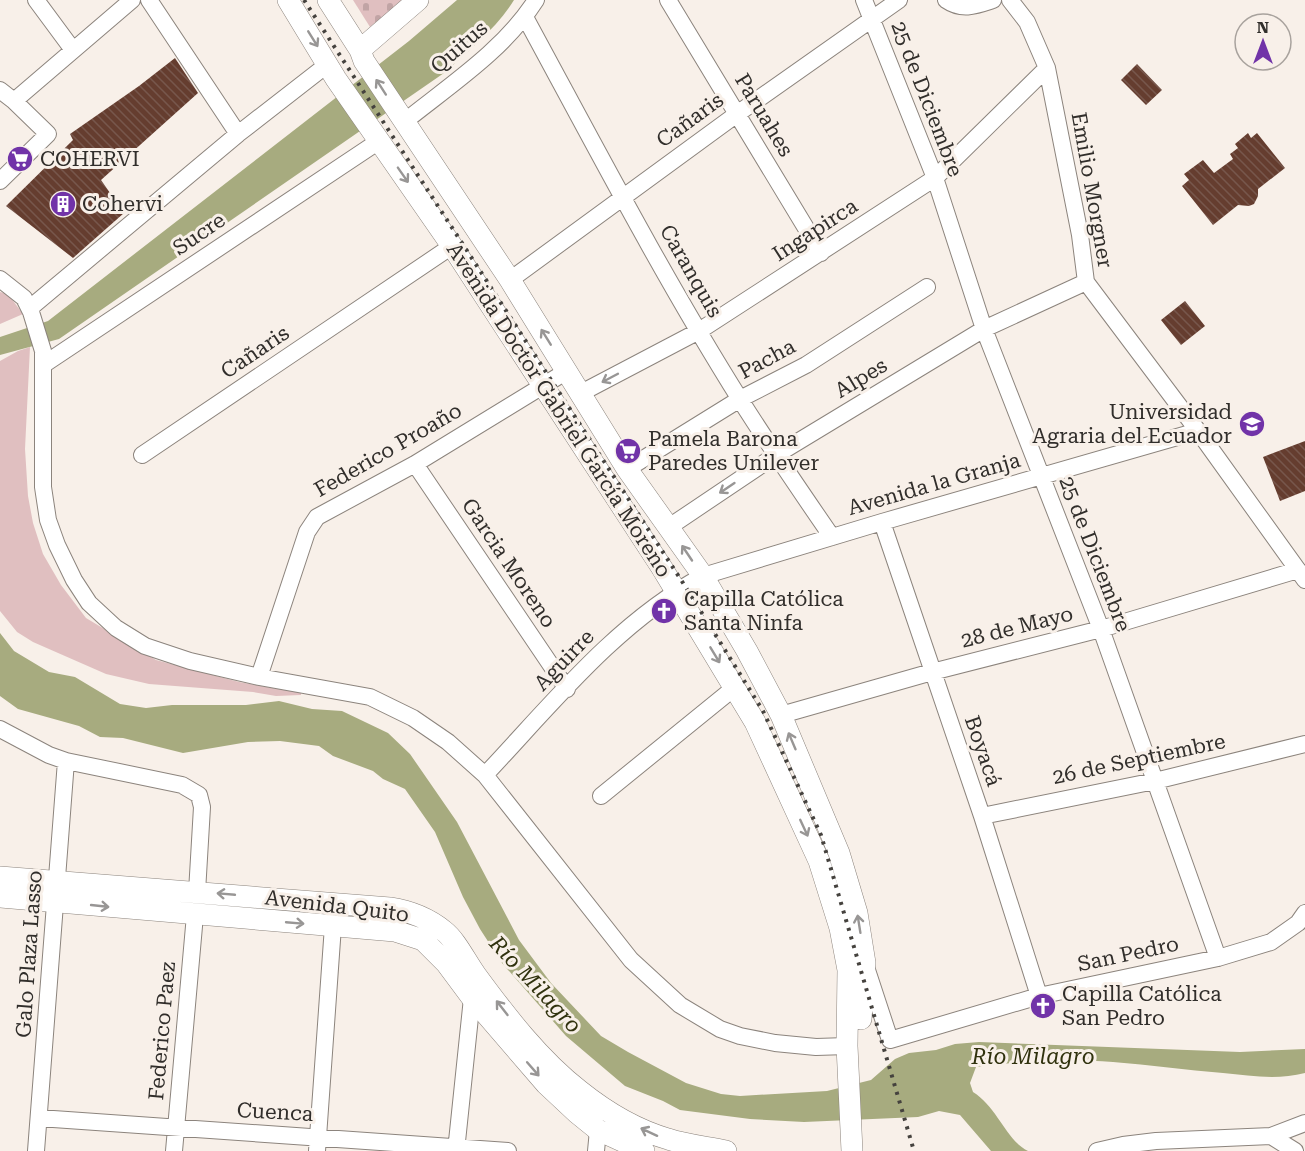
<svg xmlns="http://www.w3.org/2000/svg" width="1305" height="1151" font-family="'Roboto Serif',serif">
  <defs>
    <pattern id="cemetery-stones" width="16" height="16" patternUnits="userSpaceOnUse" patternTransform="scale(1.5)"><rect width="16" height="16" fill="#e0bfc0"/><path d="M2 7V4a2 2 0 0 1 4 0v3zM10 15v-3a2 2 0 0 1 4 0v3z" fill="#c1a4a5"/></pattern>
    <pattern id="building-back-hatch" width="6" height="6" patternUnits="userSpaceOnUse" patternTransform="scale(1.5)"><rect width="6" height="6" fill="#653d2f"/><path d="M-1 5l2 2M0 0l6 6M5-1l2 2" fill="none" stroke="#77574c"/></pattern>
  </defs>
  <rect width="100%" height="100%" fill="#f8f0e9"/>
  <path fill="#e0bfc0" d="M0,292L8,294L23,314L0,324Z
    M30,347L25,449L28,496L33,523L43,554L61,585L86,618L156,660L239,682L278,689L301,690V695L276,696L253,692L149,684L106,674L33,642L17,632L0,611V361L18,351Z"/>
  <path fill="url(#cemetery-stones)" d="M353,0H404L370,27Z"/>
  <path fill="#a7ab7f" d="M457,0H514C497,28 468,51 444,73L59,339L0,355V337L48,321L409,41Z
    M0,633L14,651L49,672L75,677L120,704L146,708L172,705H246L279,701L312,709L342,711L388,733L410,754L457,822L519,940L551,983L601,1036L628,1052L686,1083L721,1094L740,1096L827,1091L871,1080L895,1059L909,1053L936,1050L955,1044L979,1042L1240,1052L1305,1049V1073C1278,1080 1251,1076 1223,1073C1186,1070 1150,1065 1113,1062C1067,1058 1022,1061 976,1067L970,1083L973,1092C998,1108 1006,1140 1028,1151H991L960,1115L939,1111L918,1117L804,1122L750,1119L680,1110L663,1101L625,1086L566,1036L502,963L480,929L463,897L435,832L405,789L383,779L373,771L333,756L319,746L280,741L248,742L183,753L123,738L100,737L79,726L18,709L0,696Z"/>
  <path fill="url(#building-back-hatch)" d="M175,58L198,93L101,180L124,213L73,258L6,206L73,140L70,134L139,86Z
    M1137,64L1162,90L1146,105L1121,80Z
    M1248,133L1251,138L1257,133L1285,168L1258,189V196L1254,204L1249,206L1238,205L1213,225L1182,186L1189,180L1184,174L1203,160L1214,173L1233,159L1230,154L1238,148L1235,144Z
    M1185,301L1205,326L1181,345L1161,320Z
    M1305,441V491L1280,501L1263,457Z"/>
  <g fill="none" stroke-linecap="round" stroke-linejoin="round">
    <g stroke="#8c847d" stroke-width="18">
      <path id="minor" d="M36,0L73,50
        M149,0L238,134
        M668,0L821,253
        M864,0L935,178L984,329L1101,629L1218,958
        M946,0C962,11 975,6 993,0
        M1010,0L1027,22L1047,68L1080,235L1086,282L1198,431L1305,580
        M525,17C595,146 663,277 741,401C770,447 801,492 832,537
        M0,90L14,101L48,134L0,181
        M14,101L132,0
        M404,122C450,85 504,50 536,0
        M0,279L24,298L31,312L43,351V487L48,520L57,545L74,580L89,603L116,628L145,646L190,661L259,677L370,697L413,718L448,742L485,775L631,960L680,1005L720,1029L740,1036L775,1043L816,1047L847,1046
        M510,280L737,114L899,0
        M30,308L238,134L328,64
        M43,365L379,141
        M581,393L699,331L935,178L1047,68
        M142,455L452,246
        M415,464L567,689
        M627,469L740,399L806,365L927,287
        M882,522L982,816L1039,996
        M669,527L776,455L984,329L1086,282
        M259,677L307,532L317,517L415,464L567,371
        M781,715L932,672L1101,629L1298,570
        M0,729L49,755L66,761L182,785L199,795L202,807L197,892
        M485,775C551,705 617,622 703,576L882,522L1198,431
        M601,796L734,688
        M982,816L1155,781L1305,744
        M867,970L890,1040L1039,996L1218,958L1271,942L1298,923L1305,913
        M39,1118L508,1151
        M1271,1136L1295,1151
        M36,1151L66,761
        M174,1151L195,915
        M317,1151L333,926
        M456,1151L472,998
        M596,1151L598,1130
        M1097,1151L1123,1145L1156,1141L1271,1136L1305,1123"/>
    </g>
    <g stroke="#8c847d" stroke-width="22">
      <path id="major" d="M288,0L336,79L452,246L662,568L755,722L819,861L840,928L848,970L847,1046L852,1151
        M328,0L360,50L364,61L510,280L627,469L703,576L747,651L781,715L839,853L857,913L865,963L861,1019
        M360,50L418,0
        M0,877L390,908C410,911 428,918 444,931C456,940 467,963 476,975C506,1016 540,1060 580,1091C605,1111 637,1130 668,1139C686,1145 707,1147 726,1151
        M0,897L395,931L423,940L446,963L472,998L546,1084L577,1113L598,1130L644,1151"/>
    </g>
    <use href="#minor" stroke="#fff" stroke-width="16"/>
    <use href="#major" stroke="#fff" stroke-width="21"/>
    <path stroke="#45423e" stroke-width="4" stroke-dasharray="3 6" stroke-linecap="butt" d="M304,0L685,586L763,711L821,835L914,1151"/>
  </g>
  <defs><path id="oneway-shaft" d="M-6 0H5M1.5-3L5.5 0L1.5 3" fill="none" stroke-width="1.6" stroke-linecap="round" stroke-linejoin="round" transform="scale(1.5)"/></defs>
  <g stroke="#989695">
    <use href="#oneway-shaft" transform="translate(313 39) rotate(58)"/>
    <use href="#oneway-shaft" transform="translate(381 87) rotate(-123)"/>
    <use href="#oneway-shaft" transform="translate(403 175) rotate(55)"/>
    <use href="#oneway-shaft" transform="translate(546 337) rotate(-122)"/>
    <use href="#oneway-shaft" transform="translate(610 378) rotate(152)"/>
    <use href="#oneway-shaft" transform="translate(727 488) rotate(146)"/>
    <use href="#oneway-shaft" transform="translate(687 553) rotate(-124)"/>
    <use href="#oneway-shaft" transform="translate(715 655) rotate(59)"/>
    <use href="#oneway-shaft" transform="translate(792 741) rotate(-113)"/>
    <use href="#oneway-shaft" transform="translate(804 828) rotate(65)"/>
    <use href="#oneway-shaft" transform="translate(226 894) rotate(-175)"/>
    <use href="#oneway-shaft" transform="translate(100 906) rotate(6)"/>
    <use href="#oneway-shaft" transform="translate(295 923) rotate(5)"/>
    <use href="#oneway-shaft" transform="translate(859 924) rotate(-99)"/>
    <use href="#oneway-shaft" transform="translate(502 1008) rotate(-128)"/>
    <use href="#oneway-shaft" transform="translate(533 1069) rotate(49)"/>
    <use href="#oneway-shaft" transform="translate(649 1132) rotate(-155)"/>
  </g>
  <defs>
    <g id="supermarket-disc" transform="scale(1.35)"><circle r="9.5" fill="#7133a8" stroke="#f8f0e9"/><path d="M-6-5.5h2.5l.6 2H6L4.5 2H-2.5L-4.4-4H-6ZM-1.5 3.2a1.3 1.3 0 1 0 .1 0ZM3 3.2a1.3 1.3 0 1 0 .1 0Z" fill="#fff"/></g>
    <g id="building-disc" transform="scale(1.35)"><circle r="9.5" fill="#7133a8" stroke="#f8f0e9"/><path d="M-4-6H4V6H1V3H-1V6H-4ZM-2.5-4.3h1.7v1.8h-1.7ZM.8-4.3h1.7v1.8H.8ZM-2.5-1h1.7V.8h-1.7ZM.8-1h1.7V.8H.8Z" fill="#fff"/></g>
    <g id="university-disc" transform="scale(1.35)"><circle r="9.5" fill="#7133a8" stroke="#f8f0e9"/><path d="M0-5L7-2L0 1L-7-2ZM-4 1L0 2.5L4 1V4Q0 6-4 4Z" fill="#fff"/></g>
    <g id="church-disc" transform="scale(1.35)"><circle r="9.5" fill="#7133a8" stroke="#f8f0e9"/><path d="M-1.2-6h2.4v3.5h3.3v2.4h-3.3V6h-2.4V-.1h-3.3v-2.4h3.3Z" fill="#fff"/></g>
  </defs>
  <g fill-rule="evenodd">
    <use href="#supermarket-disc" x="20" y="159"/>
    <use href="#building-disc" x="63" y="204"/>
    <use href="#university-disc" x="1252" y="424"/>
    <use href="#supermarket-disc" x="628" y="451"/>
    <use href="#church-disc" x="664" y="611"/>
    <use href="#church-disc" x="1043" y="1006"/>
  </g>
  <g text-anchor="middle" stroke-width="6" stroke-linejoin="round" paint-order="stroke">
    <g font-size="21" fill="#312e2b" stroke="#f8f0e9">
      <text transform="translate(459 47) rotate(-41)" y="7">Quitus</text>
      <text transform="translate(927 99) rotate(69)" y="7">25 de Diciembre</text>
      <text transform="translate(764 115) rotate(59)" y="7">Paruahes</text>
      <text transform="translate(690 120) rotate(-36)" y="7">Cañaris</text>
      <text transform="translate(1092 190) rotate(80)" y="7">Emilio Morgner</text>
      <text transform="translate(815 230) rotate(-33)" y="7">Ingapirca</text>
      <text transform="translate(199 234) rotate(-34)" y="7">Sucre</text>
      <text transform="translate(691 271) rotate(60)" y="7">Caranquis</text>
      <text transform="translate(255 352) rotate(-34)" y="7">Cañaris</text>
      <text transform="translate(767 359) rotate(-28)" y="7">Pacha</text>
      <text transform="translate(861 378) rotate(-31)" y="7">Alpes</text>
      <text transform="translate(559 410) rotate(57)" y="7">Avenida Doctor Gabriel García Moreno</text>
      <text transform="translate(388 450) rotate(-30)" y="7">Federico Proaño</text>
      <text transform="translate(934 484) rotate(-16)" y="7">Avenida la Granja</text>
      <text transform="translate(1095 554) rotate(69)" y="7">25 de Diciembre</text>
      <text transform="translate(509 563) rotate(56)" y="7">Garcia Moreno</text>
      <text transform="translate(1017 627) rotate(-14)" y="7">28 de Mayo</text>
      <text transform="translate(564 660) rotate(-46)" y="7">Aguirre</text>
      <text transform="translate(983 751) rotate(71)" y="7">Boyacá</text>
      <text transform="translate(1139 759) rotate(-12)" y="7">26 de Septiembre</text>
      <text transform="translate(337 906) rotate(7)" y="7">Avenida Quito</text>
      <text transform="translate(29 954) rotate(-86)" y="7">Galo Plaza Lasso</text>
      <text transform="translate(1128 954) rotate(-12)" y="7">San Pedro</text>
      <text transform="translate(162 1031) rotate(-85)" y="7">Federico Paez</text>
      <text transform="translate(275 1112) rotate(3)" y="7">Cuenca</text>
    </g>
    <g font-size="21" fill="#312e2b" stroke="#f8f0e9" text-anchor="start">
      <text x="40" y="166">COHERVI</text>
      <text x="82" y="211">Cohervi</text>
      <text x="1232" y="419" text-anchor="end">Universidad<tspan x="1232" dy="24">Agraria del Ecuador</tspan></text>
      <text x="648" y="446">Pamela Barona<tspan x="648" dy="24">Paredes Unilever</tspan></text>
      <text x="684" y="606">Capilla Católica<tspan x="684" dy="24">Santa Ninfa</tspan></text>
      <text x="1062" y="1001">Capilla Católica<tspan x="1062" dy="24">San Pedro</tspan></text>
    </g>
    <g font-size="22" font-style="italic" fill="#30320e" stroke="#f8f0e9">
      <text transform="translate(536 984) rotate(47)" y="8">Río Milagro</text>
      <text x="1033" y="1064">Río Milagro</text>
    </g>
  </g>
  <g transform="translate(1263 42)"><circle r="28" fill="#f8f0e9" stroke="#a8a29d" stroke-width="1.5"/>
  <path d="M0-4.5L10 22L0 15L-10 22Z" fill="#7133a8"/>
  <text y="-9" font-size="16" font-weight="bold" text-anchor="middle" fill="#312e2b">N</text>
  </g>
</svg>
